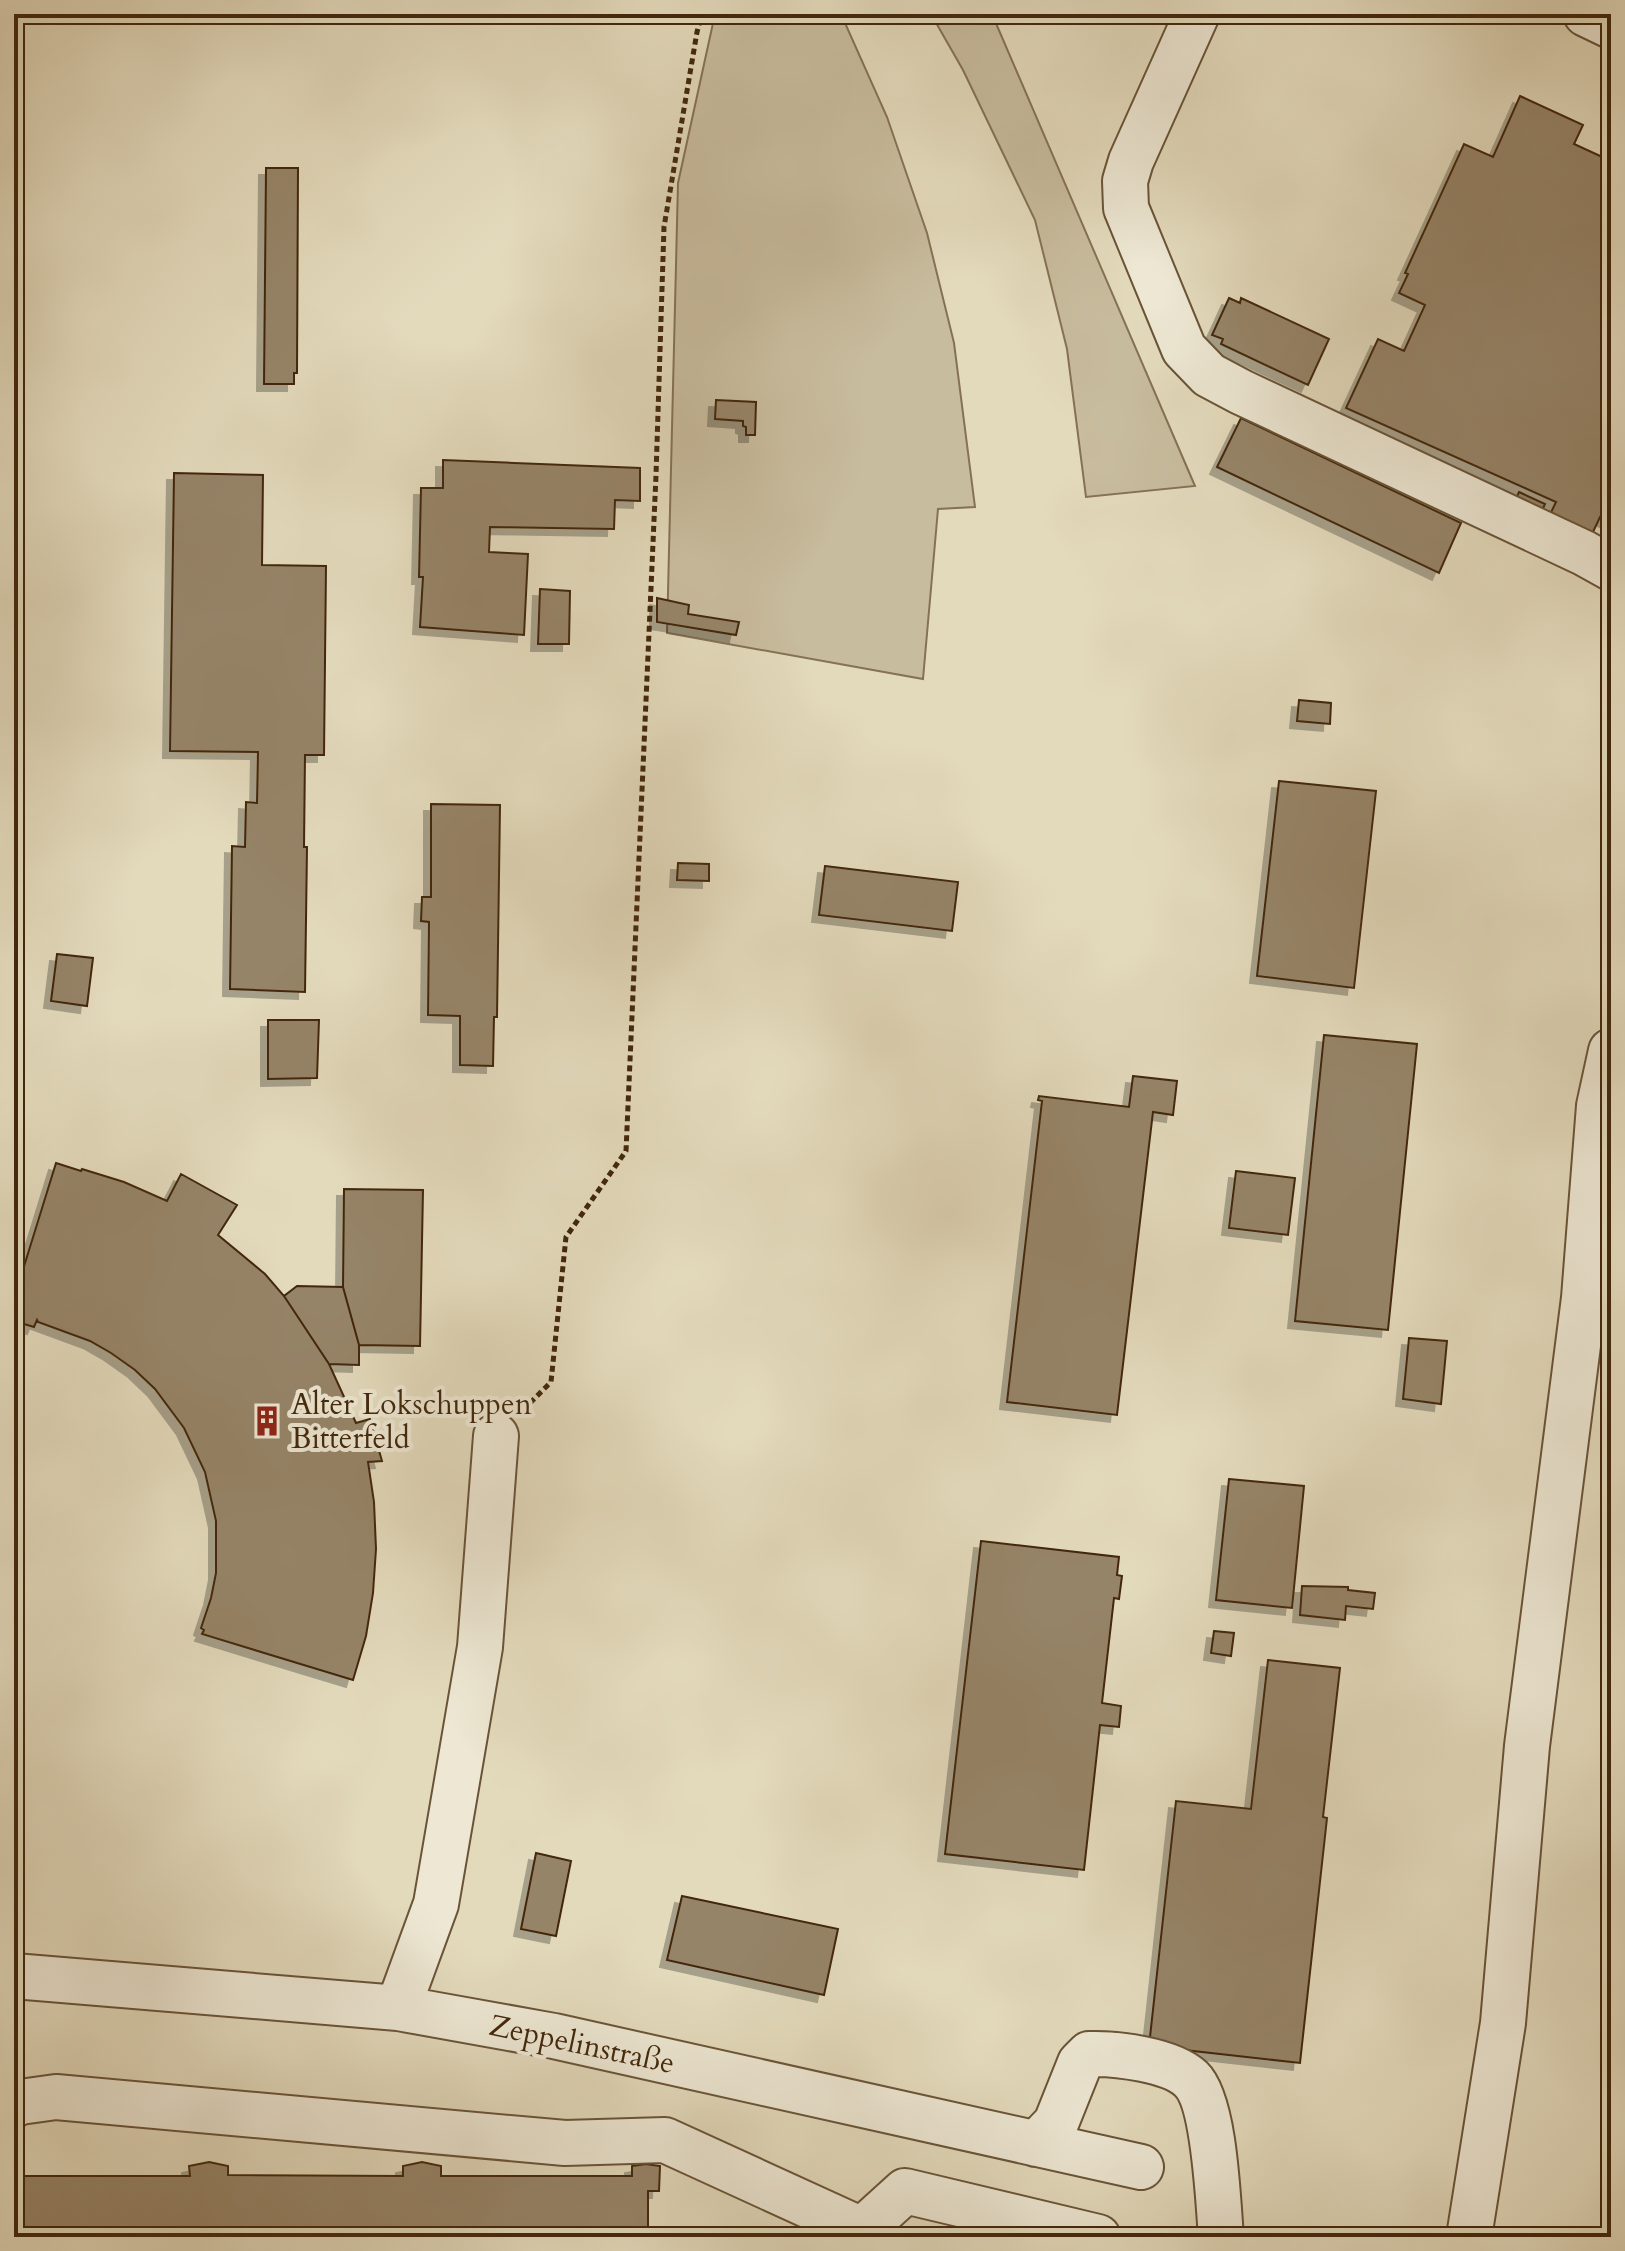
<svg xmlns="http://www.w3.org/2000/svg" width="1625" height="2251" font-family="Cardo,serif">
  <defs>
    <filter id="shadow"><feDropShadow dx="-7" dy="7" stdDeviation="0" flood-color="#0004"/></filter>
  </defs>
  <rect width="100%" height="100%" fill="#e3dabc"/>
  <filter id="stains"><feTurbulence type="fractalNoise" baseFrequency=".0025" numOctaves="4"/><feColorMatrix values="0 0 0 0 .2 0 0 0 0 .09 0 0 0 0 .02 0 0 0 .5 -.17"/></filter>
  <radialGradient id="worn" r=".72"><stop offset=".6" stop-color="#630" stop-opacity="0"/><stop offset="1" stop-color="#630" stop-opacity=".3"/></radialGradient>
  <path fill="#c8bc9e" stroke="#857254" stroke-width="2" d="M715,14H841L887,117L927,233L954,343L975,507L938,509L923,679L667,633L678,183Z
    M931,14H992L1195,486L1086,497L1067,349L1035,220L963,70Z"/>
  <path fill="#968467" stroke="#42270b" stroke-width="2" filter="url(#shadow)" d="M1520,96L1583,125L1574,144L1611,161V522L1600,517L1585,549L1543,529L1556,502L1346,408L1378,339L1404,351L1425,305L1399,293L1408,274L1405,273L1464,144L1493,157Z
    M266,168H298L297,373H294V384H264Z
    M1229,298L1240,303L1241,298L1329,339L1308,385L1221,344L1223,339L1212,335Z
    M716,400L756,402L755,435H746V427L743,426V421L715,419Z
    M1241,418L1461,523L1439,573L1217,467Z
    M443,460L640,468V501L615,500L614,529L490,527L489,552L528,554L524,635L420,627L423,577H419L421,488H443Z
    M174,473L263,475L262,565L326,566L324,755H305L304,847H307L305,992L230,989L232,846L245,847L246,802L257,803L258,752L170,751Z
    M1519,492L1545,504L1535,526L1509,514Z
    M540,589L570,591L569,644H538Z
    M657,598L689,605L688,614L739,622L736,635L657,622Z
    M1299,700L1331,703L1330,724L1297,721Z
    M1279,781L1376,791L1354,988L1257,976Z
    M431,804L500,805L497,1017H494L493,1066L460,1065V1016L428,1015L429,922L421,921L422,897H431Z
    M678,863L709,864V881L677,880Z
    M825,866L958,882L952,931L819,915Z
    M57,954L93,958L87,1006L51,1001Z
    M268,1020H319L317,1078L268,1079Z
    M1324,1035L1417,1044L1388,1330L1295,1321Z
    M1133,1076L1177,1081L1173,1115L1153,1112L1117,1415L1007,1402L1042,1101L1038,1100L1039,1096L1129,1107Z
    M56,1163L81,1171L82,1169L124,1182L167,1201L181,1174L237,1205L218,1235L265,1274L284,1296L329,1364L356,1423L370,1419L382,1461L368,1462L374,1502L376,1549L373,1593L366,1636L353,1680L202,1634L204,1630L201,1628L211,1598L216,1573V1521L205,1472L184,1428L155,1389L135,1370L111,1353L90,1341L38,1322L37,1320L34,1327L14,1321V1288L17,1289Z
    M1236,1171L1295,1178L1288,1235L1229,1228Z
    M344,1189L423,1190L420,1346L359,1345L343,1287Z
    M297,1286L343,1287L359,1345V1365L329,1364L284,1296Z
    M1409,1338L1447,1341L1441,1404L1403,1399Z
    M1229,1479L1304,1486L1292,1608L1216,1600Z
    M981,1541L1119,1557L1117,1575L1122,1576L1119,1599L1114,1598L1102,1703L1121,1706L1119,1727L1100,1725L1084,1870L945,1854Z
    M1302,1586L1348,1587V1590L1375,1593L1373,1609L1346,1606L1345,1620L1300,1615Z
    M1214,1631L1234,1633L1231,1656L1211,1653Z
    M1268,1660L1340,1668L1323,1817L1327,1818L1300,2063L1149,2046L1176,1801L1251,1809Z
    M536,1853L571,1861L556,1936L521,1929Z
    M682,1896L838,1929L824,1995L667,1960Z
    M209,2162L228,2166V2175L403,2176V2166L422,2162L441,2166V2176H632V2166L646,2164L660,2166L659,2191H648V2237H14V2164L20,2167L21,2176H190L189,2166Z"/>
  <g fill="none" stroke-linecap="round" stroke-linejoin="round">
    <g stroke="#6a5437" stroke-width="48">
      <path id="minor" d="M1197,14L1131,161L1125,181L1126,208L1184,349L1209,375L1241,392L1584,553L1611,568
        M1586,14L1611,26
        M14,1976L398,2008L554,2036L1141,2167
        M398,2008L436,1904L480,1647L496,1436
        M14,2105L20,2102L56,2097L565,2143L665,2140L862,2230L905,2191L1098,2237
        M1036,2144L1056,2123L1080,2063L1089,2054C1116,2053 1171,2060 1191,2079C1215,2102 1218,2202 1221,2237
        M1469,2237L1503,2023L1527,1746L1584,1298L1599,1106L1611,1051"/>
    </g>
    <path stroke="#42270b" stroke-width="5" stroke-dasharray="6 4" stroke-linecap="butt" d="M523,1410L551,1382L566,1237L626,1151L656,475L664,227L697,32L702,14"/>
    <use href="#minor" stroke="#ede7d3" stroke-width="44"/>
  </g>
  <defs>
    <g id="building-bare" transform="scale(2.4)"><path d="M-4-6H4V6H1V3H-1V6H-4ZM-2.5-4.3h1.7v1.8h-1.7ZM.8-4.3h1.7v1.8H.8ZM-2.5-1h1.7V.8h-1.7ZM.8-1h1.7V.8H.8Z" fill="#8f2418" stroke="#ede7d3" stroke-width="2.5" paint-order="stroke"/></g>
  </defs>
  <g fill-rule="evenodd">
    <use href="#building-bare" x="267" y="1421"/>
  </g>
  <g text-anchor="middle" stroke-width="8" stroke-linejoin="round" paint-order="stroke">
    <g font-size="30" fill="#42270b" stroke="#ede7d3" text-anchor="start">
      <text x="291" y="1414">Alter Lokschuppen<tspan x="291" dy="34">Bitterfeld</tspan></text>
    </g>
    <g font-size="30" fill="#42270b" stroke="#ede7d3">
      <text transform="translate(582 2044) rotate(12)" y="10">Zeppelinstraße</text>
    </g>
  </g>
  <rect width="1625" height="2251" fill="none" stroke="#e3dabc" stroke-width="48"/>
  <rect x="16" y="16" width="1593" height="2219" fill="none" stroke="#42270b" stroke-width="4"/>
  <rect x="24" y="24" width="1577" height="2203" fill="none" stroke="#42270b" stroke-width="2"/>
  <rect width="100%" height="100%" filter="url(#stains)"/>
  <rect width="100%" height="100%" fill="url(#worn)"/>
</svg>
